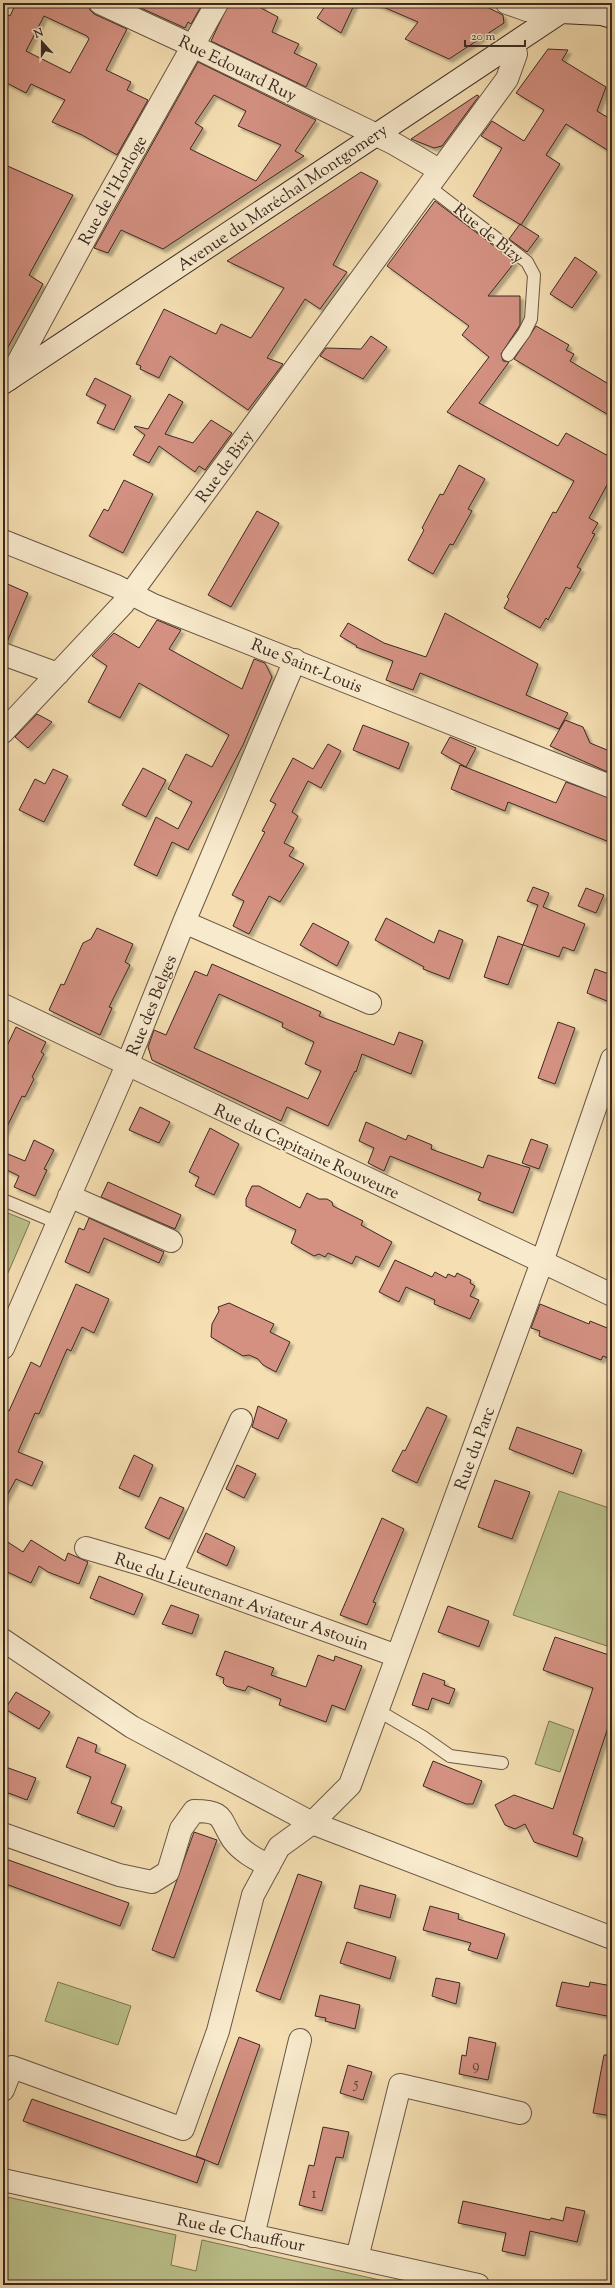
<svg xmlns="http://www.w3.org/2000/svg" width="615" height="2288" font-family="'Sorts Mill Goudy',serif">
  <defs>
    <filter id="shadow"><feDropShadow dx="3.5" dy="3.5" stdDeviation="1" flood-color="#0004"/></filter>
  </defs>
  <rect width="100%" height="100%" fill="#f5dfb2"/>
  <filter id="stains"><feTurbulence type="fractalNoise" baseFrequency=".005" numOctaves="4"/><feColorMatrix values="0 0 0 0 .2 0 0 0 0 .09 0 0 0 0 .02 0 0 0 .5 -.17"/></filter>
  <radialGradient id="worn" r=".72"><stop offset=".6" stop-color="#630" stop-opacity="0"/><stop offset="1" stop-color="#630" stop-opacity=".3"/></radialGradient>
  <path fill="#bcc28c" stroke="#7c7657" d="M3,1211L30,1222L8,1273L3,1271Z
    M559,1491L612,1509V1631L607,1646L513,1615Z
    M549,1721L574,1730L560,1772L535,1764Z
    M58,1982L131,2006L118,2045L45,2021Z
    M3,2196L176,2235L171,2265L196,2271L202,2240L402,2285H3Z"/>
  <path fill="#d49182" stroke="#3b2922" fill-rule="evenodd" filter="url(#shadow)" d="M16,3H88L90,10L94,14L127,29L106,70L131,82L127,90L148,100L117,155L82,135L52,122L65,100L31,84L26,93L3,81V12L10,16ZM44,16L87,36L89,39L70,73L26,51Z
    M130,3H203L191,24L188,22L185,28Z
    M229,3H263L261,8L278,17L272,32L299,44L294,53L317,64L306,87L211,41Z
    M327,3H355L341,33L317,18Z
    M374,3H479L503,15L504,23L449,59L405,39L418,22Z
    M548,49L568,50L562,60L606,87L597,111L612,120V153L566,124L546,155L560,164L521,225L473,196L502,148L481,136L492,121L524,141L544,110L516,93Z
    M198,62L316,120L295,151L304,156L163,249L121,230L108,253L94,248ZM214,95L246,111L238,126L281,145L256,181L190,149L203,128L195,123Z
    M477,95L479,96L442,146L434,148L411,139Z
    M3,164L73,195L29,275L43,284L3,356Z
    M361,172L378,181L333,265L347,272L320,309L305,299L267,358L283,364L248,410L170,356L159,378L140,369L141,366L136,364L164,309L216,334L221,324L251,338L284,288L227,261Z
    M435,201L515,262L488,296H520V325L501,354L503,361L509,362L479,403L558,446L566,433L612,458V476L589,518L598,523L592,533L595,534L577,567L581,569L570,589L566,587L548,620L546,618L540,628L504,608L509,599L507,597L553,512L556,513L574,481L447,412L489,357L462,335L469,326L387,266Z
    M520,224L539,236L527,252L509,239Z
    M575,257L597,272L572,308L550,294Z
    M536,326L569,345L566,350L574,354L570,361L612,386V417L514,359Z
    M371,336L387,347L363,379L320,356L326,348L361,349Z
    M95,378L131,396L114,430L97,423L106,405L86,395Z
    M169,394L183,402L165,434L193,443L211,420L232,433L205,470L199,466L195,472L159,446L149,463L133,455L145,435L134,427L135,426L148,429Z
    M459,465L485,479L468,509L472,511L453,545L450,544L433,574L408,560L424,530L422,528L440,494L443,495Z
    M124,480L153,494L123,553L89,536L104,509L108,511Z
    M257,511L279,523L231,607L208,595Z
    M3,582L28,593L7,642H3Z
    M445,613L538,664L526,695L568,713L559,729L420,673L413,690L386,680L393,661L356,647L357,646L340,636L348,623L384,643L426,657Z
    M157,620L181,630L169,649L242,689L254,659L265,663L272,677L243,745L188,850L172,842L157,876L134,865L156,817L178,829L192,802L168,789L186,754L212,767L229,735L139,683L120,718L88,702L107,666L92,656L114,633L139,648Z
    M37,714L52,722L28,748L15,737Z
    M565,720L583,727L590,743L612,752V774L550,746Z
    M363,725L409,743L399,769L353,750Z
    M450,737L476,748L466,767L441,753Z
    M328,744L341,751L321,788L308,781L292,812L298,816L284,843L294,848L289,856L304,864L280,902L269,896L249,934L233,926L244,901L232,895L265,832L262,831L276,804L270,801L293,758L313,769Z
    M460,765L556,803L566,782L612,799V843L508,802L505,811L451,789Z
    M143,768L166,780L146,817L122,805Z
    M53,769L68,776L44,822L19,810L35,779L45,784Z
    M533,887L549,893L543,907L585,924L574,951L563,947L559,957L523,945L538,905L527,901Z
    M586,888L604,895L596,913L578,906Z
    M386,918L434,943L439,930L463,940L449,979L423,969L424,967L375,940Z
    M313,923L349,942L337,966L300,945Z
    M97,928L133,944L125,962L130,965L109,1007L112,1008L100,1035L49,1010L61,984L64,985L83,943L91,939Z
    M498,936L523,945L508,985L484,977Z
    M212,964L321,1012L319,1016L394,1045L399,1032L423,1041L411,1074L362,1054L356,1072L355,1071L328,1126L287,1107L281,1121L152,1060L148,1047L154,1030L166,1035L195,971L207,976ZM219,994L283,1023L282,1027L314,1042L305,1064L321,1071L308,1099L194,1048Z
    M595,969L612,975V1003L587,993Z
    M558,1022L575,1028L555,1084L538,1078Z
    M16,1027L46,1042L41,1052L44,1054L32,1077L34,1079L25,1097L22,1096L3,1135V1054Z
    M140,1107L170,1122L159,1143L129,1130Z
    M366,1122L406,1140L408,1135L432,1145L431,1149L483,1168L488,1155L530,1168L513,1213L478,1200L481,1193L390,1156L384,1171L368,1163L374,1148L359,1141Z
    M210,1128L239,1144L214,1195L195,1186L199,1177L189,1172Z
    M531,1139L548,1145L539,1169L522,1163Z
    M34,1140L54,1150L44,1169L47,1170L35,1196L14,1187L19,1176L3,1168V1152L25,1161Z
    M108,1182L181,1215L175,1229L101,1197Z
    M252,1186H259L300,1208L307,1193L319,1199H327L332,1202L333,1206L363,1221L361,1225L392,1242L379,1267L356,1256L352,1264L328,1253L325,1257L319,1254L314,1256L291,1243L296,1230L246,1206V1199Z
    M89,1218L164,1252L159,1263L104,1238L89,1273L65,1262L79,1228L84,1230Z
    M395,1260L432,1277L435,1272L446,1278L448,1274L455,1277L457,1273L471,1280L470,1283L475,1286L470,1296L479,1300L470,1319L434,1304L435,1300L406,1287L399,1302L379,1292Z
    M76,1284L109,1299L94,1333L82,1327L71,1351L67,1349L39,1414L35,1413L18,1452L43,1462L32,1486L16,1479L3,1503V1408L9,1411L31,1362L40,1367Z
    M229,1303L274,1324L270,1332L290,1342L276,1372L263,1365L258,1359L249,1355L243,1356L211,1337L212,1324L219,1311L218,1307Z
    M540,1304L589,1324L590,1321L612,1330V1360L603,1356L601,1360L539,1336L540,1331L531,1328Z
    M258,1406L287,1420L278,1439L252,1427Z
    M427,1407L447,1416L417,1483L392,1471L403,1450L405,1451Z
    M517,1427L582,1450L573,1474L509,1449Z
    M134,1455L153,1465L139,1497L119,1488Z
    M237,1465L256,1474L244,1498L226,1489Z
    M495,1480L530,1492L512,1539L478,1527Z
    M160,1497L184,1508L169,1539L145,1528Z
    M382,1518L404,1529L373,1602L376,1603L367,1625L340,1615Z
    M206,1533L235,1547L227,1566L197,1552Z
    M3,1539L23,1552L31,1540L65,1561L68,1553L88,1562L79,1584L48,1572L39,1566L31,1583L3,1570Z
    M99,1576L143,1594L134,1615L90,1598Z
    M171,1605L199,1615L192,1634L162,1624Z
    M448,1606L489,1621L479,1647L438,1632Z
    M555,1637L612,1656L608,1669L612,1670V1715L573,1834L583,1838L577,1857L534,1842L525,1824L515,1829L505,1825L495,1805L514,1795L553,1809L593,1688L543,1670Z
    M225,1651L274,1668L271,1675L306,1687L318,1655L334,1661L335,1656L362,1666L345,1710L332,1705L326,1722L279,1705L281,1699L248,1686L245,1691L226,1686L223,1683L224,1678L216,1675Z
    M423,1673L445,1681L444,1685L455,1689L449,1704L432,1698L428,1710L412,1705Z
    M16,1692L50,1712L39,1729L5,1709Z
    M78,1737L97,1745L95,1752L126,1765L111,1803L122,1807L114,1827L77,1813L91,1777L66,1767Z
    M433,1761L482,1781L473,1804H466L423,1786Z
    M3,1766L36,1778L27,1800L3,1791Z
    M194,1832L217,1840L174,1958L152,1950Z
    M3,1858L129,1903L120,1926L3,1883Z
    M298,1874L322,1882L280,2000L256,1991Z
    M360,1885L396,1895L390,1918L354,1908Z
    M430,1906L459,1914L458,1919L505,1934L497,1959L468,1950L471,1943L423,1930Z
    M347,1942L396,1957L390,1979L340,1963Z
    M436,1978L460,1983L456,2004L432,1996Z
    M562,1982L589,1987L590,1982L612,1986V2017L556,2006Z
    M320,1995L360,2005L355,2029L325,2021L326,2018L315,2016Z
    M239,2037L260,2045L218,2165L196,2156Z
    M469,2037L496,2043L488,2080L459,2074L462,2055L466,2056Z
    M604,2055H612V2116L593,2113Z
    M348,2065L372,2072L363,2100L340,2093Z
    M32,2099L205,2160L197,2183L23,2121Z
    M323,2127L349,2132L343,2158L336,2157L322,2211L299,2205L309,2165L314,2166Z
    M463,2201L550,2220L551,2218L563,2221L566,2207L585,2211L577,2242L530,2231L525,2256L502,2251L506,2233L458,2223Z"/>
  <g fill="none" stroke-linecap="round" stroke-linejoin="round">
    <g stroke="#6a5646" stroke-width="14">
      <path id="service" d="M428,186L527,262L534,275L531,319L524,333L508,355
        M3,1200L58,1223
        M377,1710L423,1737L450,1756L502,1763"/>
    </g>
    <g stroke="#6a5646" stroke-width="24">
      <path id="minor" d="M100,3L193,46L393,143L439,170
        M507,3L527,10L561,12
        M9,379L101,209L217,3
        M3,541L116,586L153,605L612,787
        M3,654L58,674
        M3,732L123,604L140,581L507,79L516,54L514,44
        M184,922L370,1003
        M3,1005L612,1295
        M69,1196L171,1241
        M3,1348L127,1065L184,922L295,660
        M86,1548L154,1568L397,1656
        M171,1574L241,1420
        M3,1834L119,1875L152,1882L168,1872L181,1829L194,1811C226,1811 219,1819 233,1840C242,1852 256,1859 269,1866
        M3,2090L12,2067L183,2129L218,2031L253,1895L279,1847L312,1823L350,1785L542,1262L612,1059
        M3,2180L478,2285
        M253,2236L300,2040
        M357,2258L400,2085L520,2113"/>
    </g>
    <g stroke="#6a5646" stroke-width="24">
      <path id="tertiary" d="M3,1640L132,1727L312,1823L612,1938"/>
    </g>
    <g stroke="#3b2922" stroke-width="24">
      <path id="secondary" d="M3,383L561,12L601,14L612,17"/>
    </g>
    <use href="#service" stroke="#f8eacd" stroke-width="12"/>
    <use href="#minor" stroke="#f8eacd" stroke-width="22"/>
    <use href="#tertiary" stroke="#f8eacd" stroke-width="22"/>
    <use href="#secondary" stroke="#f8eacd" stroke-width="22"/>
  </g>
  <g text-anchor="middle" stroke-width="3" stroke-linejoin="round" paint-order="stroke">
    <g font-size="15" fill="#61433a">
      <text x="476" y="2070">9</text>
      <text x="356" y="2088">5</text>
      <text x="314" y="2198">1</text>
    </g>
    <g font-size="17" fill="#3b2922" stroke="#f8eacd">
      <text transform="translate(238 68) rotate(26)" y="6">Rue Edouard Ruy</text>
      <text transform="translate(112 190) rotate(-61)" y="6">Rue de l'Horloge</text>
      <text transform="translate(282 197) rotate(-34)" y="6">Avenue du Maréchal Montgomery</text>
      <text transform="translate(489 233) rotate(39)" y="6">Rue de Bizy</text>
      <text transform="translate(224 466) rotate(-54)" y="6">Rue de Bizy</text>
      <text transform="translate(307 665) rotate(22)" y="6">Rue Saint-Louis</text>
      <text transform="translate(151 1005) rotate(-68)" y="6">Rue des Belges</text>
      <text transform="translate(307 1151) rotate(25)" y="6">Rue du Capitaine Rouveure</text>
      <text transform="translate(474 1448) rotate(-70)" y="6">Rue du Parc</text>
      <text transform="translate(242 1601) rotate(19)" y="6">Rue du Lieutenant Aviateur Astouin</text>
      <text transform="translate(241 2232) rotate(12)" y="6">Rue de Chauffour</text>
    </g>
  </g>
  <rect width="615" height="2288" fill="none" stroke="#f5dfb2" stroke-width="16"/>
  <rect x="4" y="4" width="607" height="2280" fill="none" stroke="#3b2922" stroke-width="2"/>
  <rect x="8" y="8" width="599" height="2272" fill="none" stroke="#3b2922"/>
  <g transform="translate(42 42) rotate(339)" stroke="#f8eacd" stroke-width="3" paint-order="stroke">
  <path d="M0-3L7 15L0 10L-7 15Z" fill="#3b2922"/>
  <text y="-6" font-size="11" font-weight="bold" text-anchor="middle" fill="#3b2922">N</text>
  </g>
  <path d="M465 40v6h60v-6" fill="none" stroke="#3b2922" stroke-width="2"/>
  <text x="471" y="40" font-size="12" fill="#3b2922" stroke="#f8eacd" stroke-width="3" paint-order="stroke">20 m</text>
  <rect width="100%" height="100%" filter="url(#stains)"/>
  <rect width="100%" height="100%" fill="url(#worn)"/>
</svg>
